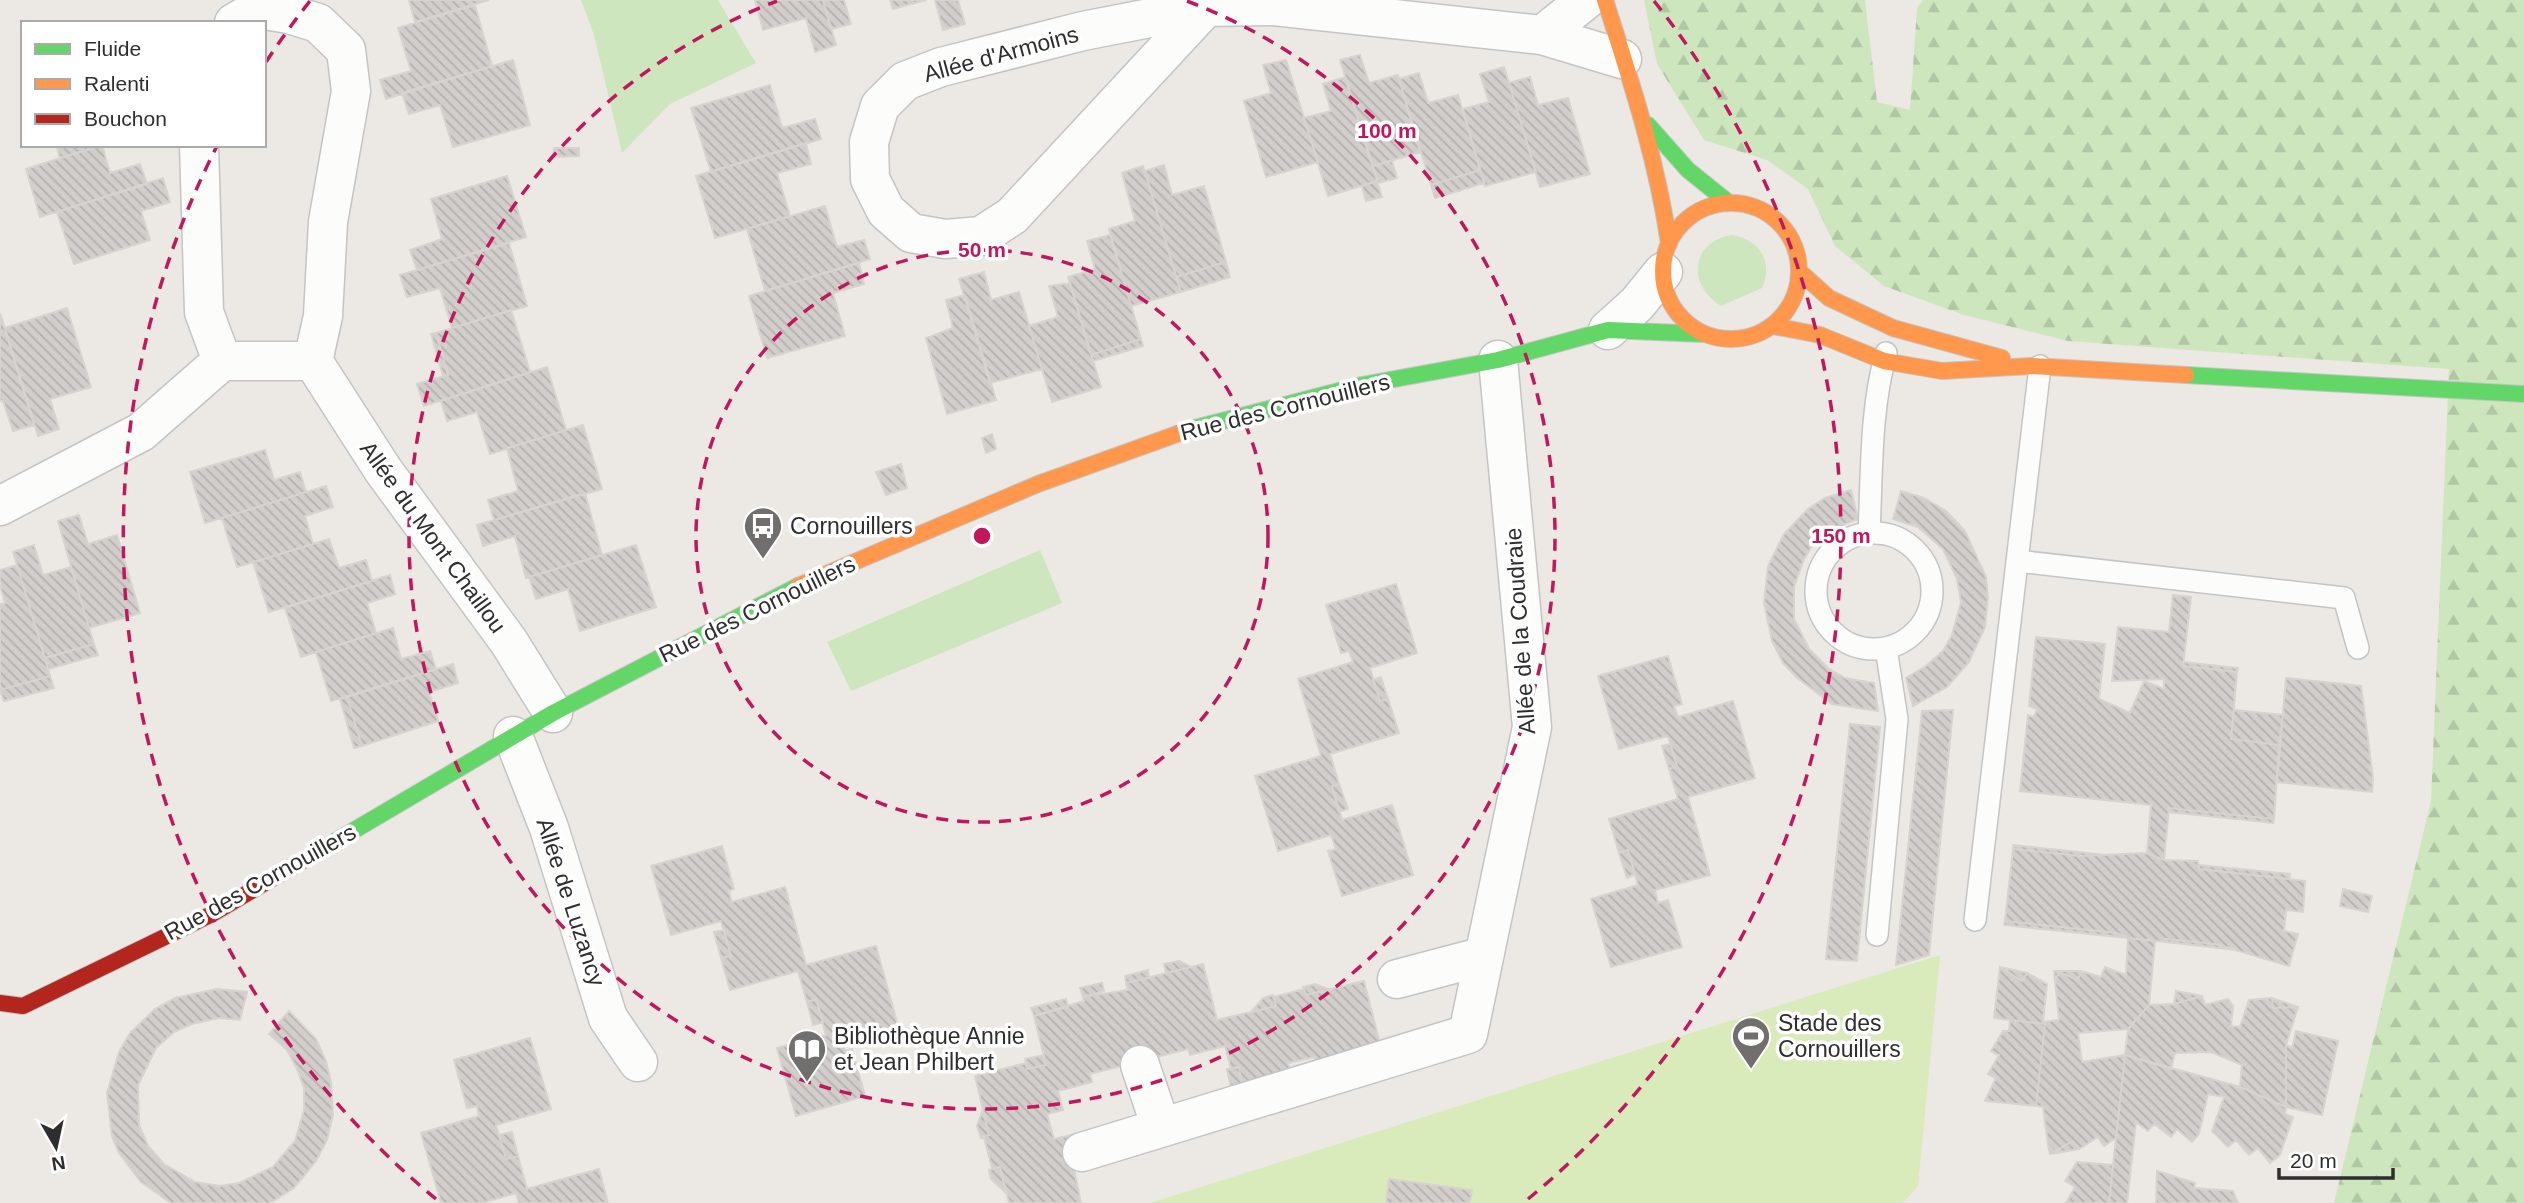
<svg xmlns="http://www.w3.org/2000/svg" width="2524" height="1203" font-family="Helvetica,sans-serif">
  <defs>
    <pattern id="forest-firs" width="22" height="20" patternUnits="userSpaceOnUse" patternTransform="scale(1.75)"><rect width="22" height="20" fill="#cee6be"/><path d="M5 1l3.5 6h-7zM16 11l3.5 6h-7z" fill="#b1c6a4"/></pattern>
    <pattern id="building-back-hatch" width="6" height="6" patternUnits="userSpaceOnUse" patternTransform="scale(1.75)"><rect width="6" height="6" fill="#d1cecb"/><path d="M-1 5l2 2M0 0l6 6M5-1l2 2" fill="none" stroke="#b4b1af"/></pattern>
  </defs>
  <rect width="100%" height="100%" fill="#ece8e4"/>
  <path fill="#cee6be" d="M581,0H718L756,63L670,104L622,153L594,35Z
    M1731,235C1759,239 1774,261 1762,288L1721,306C1687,285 1690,243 1731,235Z
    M1040,550L1062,603L851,691L827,642Z"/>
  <path fill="url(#forest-firs)" d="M1644,0H1865L1877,102L1910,110L1917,8L1923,0H2524V1203H2334L2431,801L2449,369L2068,341L1964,315L1884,286L1835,246L1808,189L1767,160L1704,140L1657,64Z"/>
  <path fill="#d9eabb" d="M1940,955L1918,1186L1903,1203H1150Z"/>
  <path fill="url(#building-back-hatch)" stroke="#d7d4d0" stroke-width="2" d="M409,0H489L415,22Z
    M755,0H823L836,45L815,52L806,18L763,30Z
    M823,0H844L851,24L831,29Z
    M890,0H926L893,9Z
    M935,0H958L965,24L943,30Z
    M475,5L492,66L386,99L380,80L411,71L398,28Z
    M1360,55L1369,83L1398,75L1420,152L1373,166L1340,60Z
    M513,60L530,125L453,147L440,105L409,114L402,93Z
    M1286,60L1318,162L1266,177L1244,101L1271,93L1263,65Z
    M1504,67L1536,172L1485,186L1463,109L1489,102L1480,74Z
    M1419,73L1428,103L1458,95L1480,170L1431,185L1399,79Z
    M1345,77L1377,181L1328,196L1304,118L1331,111L1323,84Z
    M1530,77L1538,105L1568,98L1590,174L1540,187L1509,83Z
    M770,85L782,128L815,119L821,139L711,172L691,108Z
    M806,143L811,164L777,173L790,216L715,238L696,176Z
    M56,145H103L60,158Z
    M102,145L110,173L140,164L147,184L40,217L26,169Z
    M554,148H579V156L553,157Z
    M1392,161L1397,178L1378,183L1373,166Z
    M1164,165L1172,195L1204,186L1226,262L1176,277L1145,171Z
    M1143,166L1181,292L1131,306L1109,229L1135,221L1122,173Z
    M1480,170L1484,183L1435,198L1431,185Z
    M507,176L526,237L417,270L410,250L442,239L431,199Z
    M163,178L170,202L141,211L150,240L74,264L57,212Z
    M1377,181L1382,197L1366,201L1362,186Z
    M825,206L837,247L864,240L870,259L765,291L747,229Z
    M1110,235L1141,339L1091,355L1068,277L1095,269L1087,241Z
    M509,243L527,306L452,328L440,288L407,297L400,275Z
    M1226,262L1230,277L1181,292L1176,277Z
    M859,263L864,284L833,293L845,336L767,358L749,296Z
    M984,272L991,300L1019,292L1042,369L990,383L959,279Z
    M1070,283L1101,387L1052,402L1029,326L1058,317L1049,286Z
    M965,295L996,400L947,414L926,338L953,328L946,300Z
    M67,308L91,387L50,399L59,429L38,436L5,328Z
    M511,310L530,372L424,406L417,384L448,375L436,333Z
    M0,313L34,425L13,431L3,401H0Z
    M436,333L448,375L443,376L431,334Z
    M1141,339L1143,346L1093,361L1091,355Z
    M547,367L566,430L490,454L477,412L447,421L441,401Z
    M583,425L602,489L494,520L488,500L518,491L507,448Z
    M992,434L996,449L986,453L982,438Z
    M265,450L274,480L300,472L306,492L205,523L190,472Z
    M901,464L907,488L886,495L876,472Z
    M326,486L333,507L305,516L313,544L237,567L222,518Z
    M1851,490L1858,519L1830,530L1812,546L1804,559L1794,587V619L1809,649L1828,668L1845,678L1874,683L1878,711L1832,704L1796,677L1783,663L1772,641L1764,603L1768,566L1784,534L1808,509L1825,498Z
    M1901,491L1924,498L1946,511L1965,531L1986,577L1988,597L1985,627L1969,662L1947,687L1913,706L1906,678L1926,666L1943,651L1952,635L1961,602L1957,579L1943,549L1918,527L1893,519Z
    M585,493L602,555L526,578L515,536L483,546L477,525Z
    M79,515L88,544L117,535L140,613L89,628L58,521Z
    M329,539L339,568L366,560L372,581L269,612L253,562Z
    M34,545L43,575L71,567L94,644L45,658L13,552Z
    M636,545L656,607L580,631L568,589L536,599L529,577Z
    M17,565L50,676L0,690V604L5,603L0,585V570Z
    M390,575L395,594L367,603L376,633L301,657L285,608Z
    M1396,584L1417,653L1370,668L1380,701L1388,699L1399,733L1330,754L1339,784L1332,786L1342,820L1392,805L1413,875L1342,896L1328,851L1336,849L1331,835L1278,851L1255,776L1321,756L1298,679L1353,662L1349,651L1341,653L1326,605Z
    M2173,595L2191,597L2183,666L2237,672L2231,739L2279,745L2274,819L2169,808L2164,860L2147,853L2151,805L2020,791L2028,715L2034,717L2037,709L2029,706L2036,637L2105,644L2099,699L2130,713L2144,681L2164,689V679L2112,681L2118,627L2169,632Z
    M393,628L401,659L430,651L436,669L331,701L316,652Z
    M94,644L98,655L48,669L45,658Z
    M1668,656L1682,704L1674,706L1678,717L1733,701L1755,778L1688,797L1710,875L1655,890L1658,903L1668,900L1682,947L1611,967L1591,899L1638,885L1628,850L1619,853L1609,819L1678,799L1669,769L1677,766L1668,736L1619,749L1598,676Z
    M2184,662L2238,668L2237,672L2183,666Z
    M453,664L458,683L429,692L438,721L362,746L347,697Z
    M50,676L54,688L4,701L0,690Z
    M1381,677L1388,699L1380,701L1373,680Z
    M2286,678L2361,686L2373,778L2372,792L2277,782Z
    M347,697L362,746L354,748L340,699Z
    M1953,710L1929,955L1896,965L1922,711Z
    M2234,710L2283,715L2279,745L2231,739Z
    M1850,724L1880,727L1857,961L1826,959Z
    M1670,744L1677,766L1669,769L1662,746Z
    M1339,784L1348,809L1339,812L1332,786Z
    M2169,808L2274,819L2273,823L2169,812Z
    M2013,845L2105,855L2081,856L2013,849Z
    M722,846L734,889L729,891L732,902L785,887L806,965L876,946L898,1026L842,1041L845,1051L852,1049L865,1096L796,1116L777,1048L826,1035L816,999L807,1002L798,971L730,990L721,958L731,956L721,921L671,935L651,866Z
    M2013,849L2081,856L2147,853L2164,860L2198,861L2199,869L2305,881L2303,912L2286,910L2284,931L2298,934L2289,966L2215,944L2166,939V942L2128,938L2117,933L2005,921Z
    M1628,850L1635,874L1627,878L1619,853Z
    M2199,865L2290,874L2289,879L2199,869Z
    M2343,889L2372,896L2368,912L2340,906Z
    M2005,921L2117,933L2128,938L2004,925Z
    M724,930L731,956L721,958L714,932Z
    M2128,938L2155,941L2149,1005L2128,1029L2078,1033L2082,1062L2125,1055L2116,1138L2104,1146L2098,1137L2079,1149L2073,1141L2054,1152L2048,1145L2043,1107L2036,1106L2045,1024L1994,1018L2000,967L2022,981L2027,973L2047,984L2043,1022L2059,1020L2055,981L2059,972L2078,980L2081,971L2101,977L2105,967L2126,975Z
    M2166,939L2215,944L2237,950L2166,942Z
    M1179,961L1191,967L1166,973L1164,964Z
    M1203,964L1217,1020L1276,1006L1274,997L1304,989L1306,995L1364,981L1381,1048L1319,1076L1315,1057L1288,1063L1291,1074L1242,1086L1239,1067L1231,1069L1225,1046L1190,1055L1188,1049L1090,1074L1092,1082L1058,1091L1063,1110L1047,1114L1054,1139L1075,1134L1081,1157L1072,1160L1081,1203H1009L1000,1167L992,1168L984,1137L989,1135L975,1076L1026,1063L1027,1069L1046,1065L1034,1016L1084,1001L1083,997L1128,990L1126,983Z
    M2000,967L2027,973L2022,981Z
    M1148,970L1149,978L1126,983L1125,976Z
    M2054,971H2081L2078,980L2059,972L2055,981Z
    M1102,983L1104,991L1083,997L1080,988Z
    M1315,984L1330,990L1306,995L1303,987Z
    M217,989L247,992L240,1020L219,1018L192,1024L174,1032L156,1048L138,1085L139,1125L148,1146L164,1164L195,1182L220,1186L239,1183L273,1167L295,1141L304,1110V1088L297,1069L287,1050L269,1034L289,1011L316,1039L326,1061L331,1082L333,1115L327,1140L316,1161L294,1188L270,1203H171L141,1182L119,1153L112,1136L107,1093L119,1052L130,1033L155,1009L175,998Z
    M2176,991L2202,996L2174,1004Z
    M1273,995L1276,1006L1250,1013L1263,998Z
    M2202,996L2205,1005L2228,999L2233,1006L2231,1026L2240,1027L2249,1000L2272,998L2273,1008L2298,1007L2286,1045V1107L2240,1087L2242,1065L2211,1052L2175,1053L2171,1069L2125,1055L2128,1029L2149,1005L2174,1004Z
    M2272,998L2298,1007L2273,1008Z
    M816,999L823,1022L813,1025L807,1002Z
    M1066,999L1068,1007L1034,1016L1031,1008Z
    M2010,1020L2045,1024L2036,1106L1985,1101L1996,1078L1988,1074L1999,1055L1991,1051L2003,1031H2009Z
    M2296,1031L2338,1041L2322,1115L2286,1107V1045L2292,1048Z
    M530,1038L551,1109L496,1125L506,1159L518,1156L527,1189L599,1169L608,1203H519L516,1193L482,1203H441L421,1133L479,1116L477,1106L467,1108L454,1060Z
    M1044,1055L1046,1065L1027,1069L1025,1059Z
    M2125,1055L2240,1087L2286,1107L2285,1114L2293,1117L2280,1155L2270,1163L2258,1148L2249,1155L2236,1140L2228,1147L2212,1131L2224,1097L2208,1094L2199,1134L2192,1142L2177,1129L2171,1137L2154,1124L2148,1131L2136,1122L2127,1203H2109Z
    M1239,1067L1242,1086L1231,1088L1227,1069Z
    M983,1109L989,1135L981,1138L977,1126Z
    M512,1132L518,1156L506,1159L499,1135Z
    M2073,1141L2079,1149L2050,1154L2048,1145L2054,1152Z
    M2077,1162L2113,1165L2109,1203H2066L2075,1187L2065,1181Z
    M1000,1167L1006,1193L991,1179L989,1170Z
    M2157,1171L2195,1183L2194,1188L2233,1191L2238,1203H2156Z
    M1389,1179L1472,1190L1470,1203H1386Z"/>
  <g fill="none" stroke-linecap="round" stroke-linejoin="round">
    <g stroke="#c5c4c5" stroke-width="24">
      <path id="lane" d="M1869,532C1872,473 1870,411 1886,353
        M1816 591a58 58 0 1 1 116 0a58 58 0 1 1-116 0Z
        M2017,561L2344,598L2358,648
        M1975,920L2040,366
        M1877,935L1897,719L1886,648"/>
    </g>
    <g stroke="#c5c4c5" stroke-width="41">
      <path id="street" d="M1206,7L1012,216L981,236L945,239L911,233L886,211L870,179L869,142L880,106L905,81L941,67L1083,31L1206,7L1274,6L1542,35L1622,59
        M234,23L258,9L289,14L318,23L346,50L351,91L328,222L323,316L313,361L383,470L509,642L553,713
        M1542,35L1586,0
        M199,145L204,312L222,361H313
        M1608,330L1637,304L1663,272
        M0,506L141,432L222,361
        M513,736L549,828L608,1018L638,1062
        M1397,979L1484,956
        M1140,1065L1161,1127
        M1082,1152L1468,1034L1532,727L1498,360"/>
    </g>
    <g stroke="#c5c4c5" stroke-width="18">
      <path id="fast" d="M1648,125L1688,170L1729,203
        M2186,375L2524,394
        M1191,429L1362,385L1498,360L1608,330L1703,334
        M319,851L553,713L798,586"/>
    </g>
    <g stroke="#c5c4c5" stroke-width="18">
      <path id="slow" d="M1605,0C1631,81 1657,160 1669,244
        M1663 271a68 68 0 1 1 136 0a68 68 0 1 1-136 0Z
        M1800,272L1829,298L1893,328L2002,358
        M1773,326L1820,335L1884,361L1942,371L2031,366L2186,375
        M798,586L1038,484L1191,429"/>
    </g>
    <g stroke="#c5c4c5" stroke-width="18">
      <path id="jam" d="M0,1003L23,1006L212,914L319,851"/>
    </g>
    <use href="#lane" stroke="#fcfcfb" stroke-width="21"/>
    <use href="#street" stroke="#fcfcfb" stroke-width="38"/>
    <use href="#fast" stroke="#63d668" stroke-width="16"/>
    <use href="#slow" stroke="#ff974d" stroke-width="16"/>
    <use href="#jam" stroke="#b3261e" stroke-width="16"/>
  </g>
  <g fill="none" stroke="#c2185b" stroke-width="3.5" stroke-dasharray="12 9">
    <circle cx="982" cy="536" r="286"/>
    <path d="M1187 1A573 573 0 1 1 777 1"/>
    <path d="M436 1199A859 859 0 0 1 217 146M266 62A859 859 0 0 1 310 1M1654 1A859 859 0 0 1 1528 1199"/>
  </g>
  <defs>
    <g id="bus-pin" transform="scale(2.0125)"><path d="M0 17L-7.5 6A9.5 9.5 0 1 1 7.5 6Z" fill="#706f6e" stroke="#fff"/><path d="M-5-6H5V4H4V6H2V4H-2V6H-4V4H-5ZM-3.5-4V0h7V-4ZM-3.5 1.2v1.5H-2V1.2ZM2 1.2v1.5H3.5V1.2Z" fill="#fff"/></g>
    <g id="stadium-pin" transform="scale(2.0125)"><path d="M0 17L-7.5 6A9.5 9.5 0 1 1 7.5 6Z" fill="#706f6e" stroke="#fff"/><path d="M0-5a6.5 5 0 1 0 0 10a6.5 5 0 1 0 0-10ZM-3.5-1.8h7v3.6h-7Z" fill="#fff"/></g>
    <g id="library-pin" transform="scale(2.0125)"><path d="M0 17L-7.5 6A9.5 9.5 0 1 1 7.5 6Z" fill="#706f6e" stroke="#fff"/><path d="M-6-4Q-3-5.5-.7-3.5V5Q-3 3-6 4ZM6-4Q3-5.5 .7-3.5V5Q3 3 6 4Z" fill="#fff"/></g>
  </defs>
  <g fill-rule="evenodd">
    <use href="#bus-pin" x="763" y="526"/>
    <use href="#stadium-pin" x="1751" y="1036"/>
    <use href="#library-pin" x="807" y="1049"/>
  </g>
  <g text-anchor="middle" stroke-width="7" stroke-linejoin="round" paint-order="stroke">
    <g font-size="23" fill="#2e2e2e" stroke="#fff">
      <text transform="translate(1001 54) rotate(-15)" y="8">Allée d'Armoins</text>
      <text transform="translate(1285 407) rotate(-14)" y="8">Rue des Cornouillers</text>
      <text transform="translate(433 537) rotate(54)" y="8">Allée du Mont Chaillou</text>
      <text transform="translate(757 609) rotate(-26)" y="8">Rue des Cornouillers</text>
      <text transform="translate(1520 631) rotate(-94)" y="8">Allée de la Coudraie</text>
      <text transform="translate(260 882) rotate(-29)" y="8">Rue des Cornouillers</text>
      <text transform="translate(571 902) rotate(72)" y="8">Allée de Luzancy</text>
    </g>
    <g font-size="23" fill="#2e2e2e" stroke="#fff" text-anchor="start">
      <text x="790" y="534">Cornouillers</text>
      <text x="1778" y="1031">Stade des<tspan x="1778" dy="26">Cornouillers</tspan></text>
      <text x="834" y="1044">Bibliothèque Annie<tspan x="834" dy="26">et Jean Philbert</tspan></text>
    </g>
  </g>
  <circle cx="982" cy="536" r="10" fill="#c2185b" stroke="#fff" stroke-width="3.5"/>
  <g font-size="21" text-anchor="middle" font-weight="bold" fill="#c2185b" stroke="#fff" stroke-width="7" stroke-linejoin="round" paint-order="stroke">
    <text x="1387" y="138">100 m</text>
    <text x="982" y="257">50 m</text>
    <text x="1841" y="543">150 m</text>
  </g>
  <rect x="21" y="21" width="245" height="126" fill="#ffffff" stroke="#ababab" stroke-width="2"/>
  <rect x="35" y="44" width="35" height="10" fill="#63d668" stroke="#ababab" stroke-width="2"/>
  <text x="84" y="56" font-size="21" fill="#2e2e2e">Fluide</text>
  <rect x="35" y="79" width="35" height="10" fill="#ff974d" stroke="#ababab" stroke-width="2"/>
  <text x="84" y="91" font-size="21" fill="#2e2e2e">Ralenti</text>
  <rect x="35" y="114" width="35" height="10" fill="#b3261e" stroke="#ababab" stroke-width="2"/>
  <text x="84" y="126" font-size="21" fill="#2e2e2e">Bouchon</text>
  <g transform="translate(56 1147) rotate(171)" stroke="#ffffff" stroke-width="5" paint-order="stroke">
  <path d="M0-5L12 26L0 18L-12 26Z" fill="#2e2e2e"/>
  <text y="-10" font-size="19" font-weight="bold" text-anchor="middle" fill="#2e2e2e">N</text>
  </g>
  <path d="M2279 1168v10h114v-10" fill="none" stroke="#2e2e2e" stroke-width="3.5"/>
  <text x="2290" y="1168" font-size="21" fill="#2e2e2e" stroke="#ffffff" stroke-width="5" paint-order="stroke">20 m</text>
</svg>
